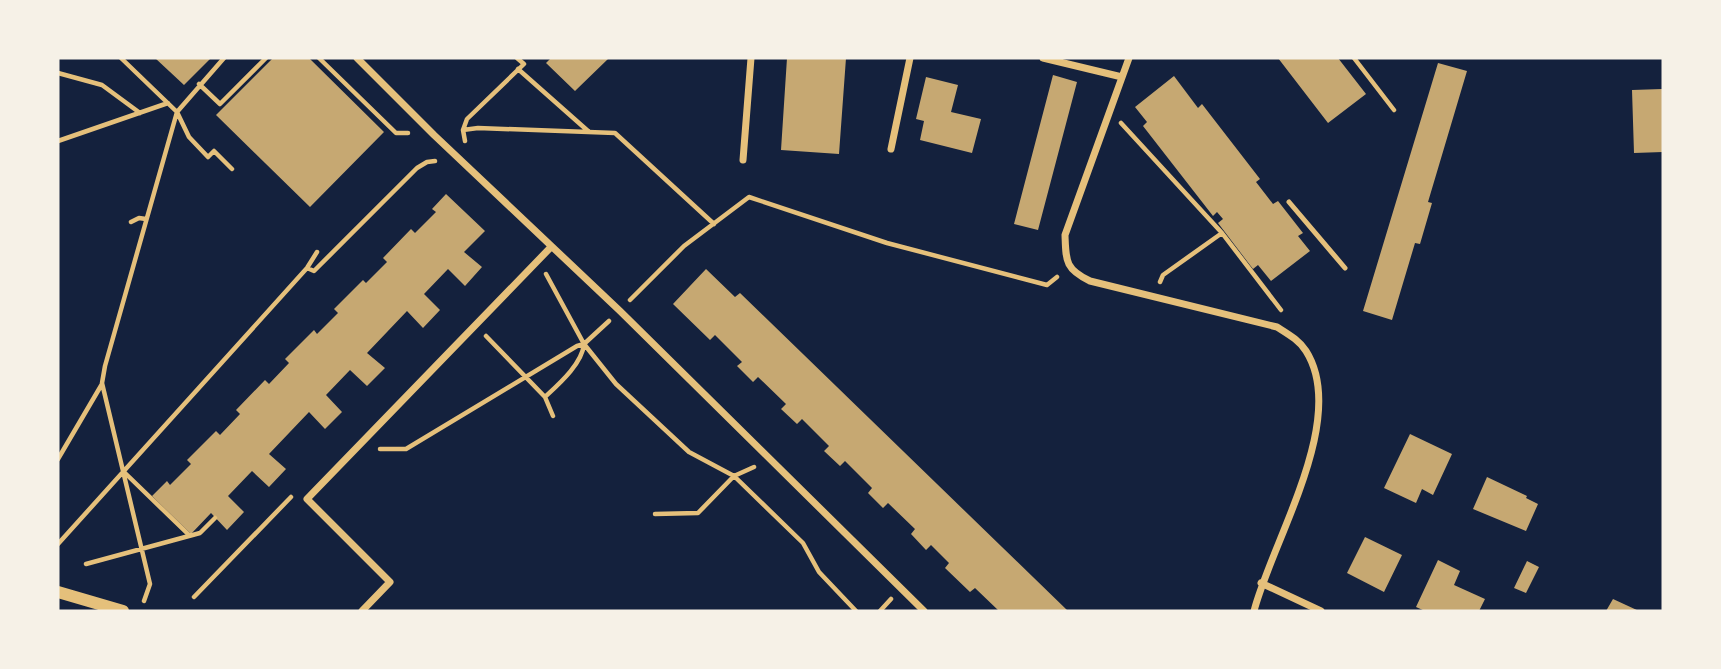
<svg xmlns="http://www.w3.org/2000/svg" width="1721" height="669" font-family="Arial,sans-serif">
  <rect width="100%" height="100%" fill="#14213d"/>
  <path fill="#c6a872" d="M155,58H211L184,85Z
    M273,58H309L384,132L310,207L216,115Z
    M549,58H609L575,91L546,63L550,59Z
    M787,58H846L839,154L781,150Z
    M1278,58H1338L1366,94L1328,123Z
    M1438,63L1467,71L1428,202L1432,203L1420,244L1415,243L1392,320L1363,311Z
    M1053,75L1077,82L1038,230L1014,224Z
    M1174,76L1198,108L1202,104L1260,179L1256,182L1273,204L1278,201L1303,233L1298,236L1310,251L1271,281L1258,265L1253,269L1218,223L1223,219L1217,212L1213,216L1143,126L1147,122L1135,107Z
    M926,77L958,85L951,112L981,119L972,153L920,140L924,121L916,119Z
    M1662,89L1663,152L1634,153L1632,90Z
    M446,194L485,231L464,252L482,267L465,286L448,269L424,294L440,310L423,328L407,311L367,353L385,368L367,386L350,370L326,395L342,412L325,429L309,412L269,454L286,469L269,487L252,471L228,496L244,512L227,530L211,513L191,534L152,496L167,481L170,485L191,464L187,460L216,431L220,435L240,414L236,410L265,380L269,384L289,363L285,359L314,330L317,334L338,313L334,309L363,280L366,283L387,262L383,258L411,229L415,233L436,212L432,209Z
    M706,269L735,297L740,293L1068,611H999L975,588L970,592L945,568L949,563L931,545L926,550L911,534L915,529L888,503L883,508L868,493L872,488L845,461L840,466L824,451L829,446L802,419L797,424L781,409L786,404L758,377L753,382L737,366L742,362L715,335L710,340L673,304Z
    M1410,434L1452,454L1433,495L1422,489L1416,503L1384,488Z
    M1487,477L1527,496L1526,498L1538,504L1526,531L1473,509Z
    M1365,537L1402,555L1384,592L1347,573Z
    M1438,560L1460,571L1454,585L1485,599L1479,611H1425L1416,607Z
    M1527,561L1539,567L1526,593L1514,588Z
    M1613,599L1639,611H1606Z"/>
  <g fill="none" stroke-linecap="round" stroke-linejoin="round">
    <path stroke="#e5c07b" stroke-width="4.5" d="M121,58L177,112L189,137L208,157L214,151L232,169
      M319,58L396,133H408
      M1354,58L1394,110
      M518,69L588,131
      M58,73L102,85L140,113
      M199,84L220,104L266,58
      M1121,123L1222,233L1281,310
      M463,130L478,128L615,133L714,224
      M58,141L168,103
      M465,141L463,130L467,119L524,64L517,58
      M131,222L139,218L146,219
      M307,268L314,271L417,168L427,162L435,161
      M546,274L584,344L616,384L689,452L734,476L803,543L819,572L856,611
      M1160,282L1163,275L1222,233
      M630,300L684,246L749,197L887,243L1047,285L1057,277
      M486,336L545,397L553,416
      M545,397C559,384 582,364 584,344L609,321
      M380,449H406L577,346L584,344
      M58,459L102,384
      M125,473L189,535
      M655,514L698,513L734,476L754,467
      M58,544L307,268L317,252
      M86,564L200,533L215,518
      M194,597L291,497
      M144,601L150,584L102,383L105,366L177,112L224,58
      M880,611L891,599"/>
    <path stroke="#e5c07b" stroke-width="5" d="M1289,202L1345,268"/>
    <path stroke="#e5c07b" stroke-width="7" d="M357,58L434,135L620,311L924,611
      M1043,58L1122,77
      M1129,58L1065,235C1066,261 1065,269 1090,281L1277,327C1288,334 1299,340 1306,351C1349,419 1272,541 1254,611
      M891,149L910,58
      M743,160L751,58
      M1261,583L1321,611
      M362,611L390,582L307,499L551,247"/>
    <path stroke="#e5c07b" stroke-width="12" d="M58,592L123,611"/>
  </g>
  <rect width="1721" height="669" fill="none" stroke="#f6f1e7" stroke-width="119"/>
</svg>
